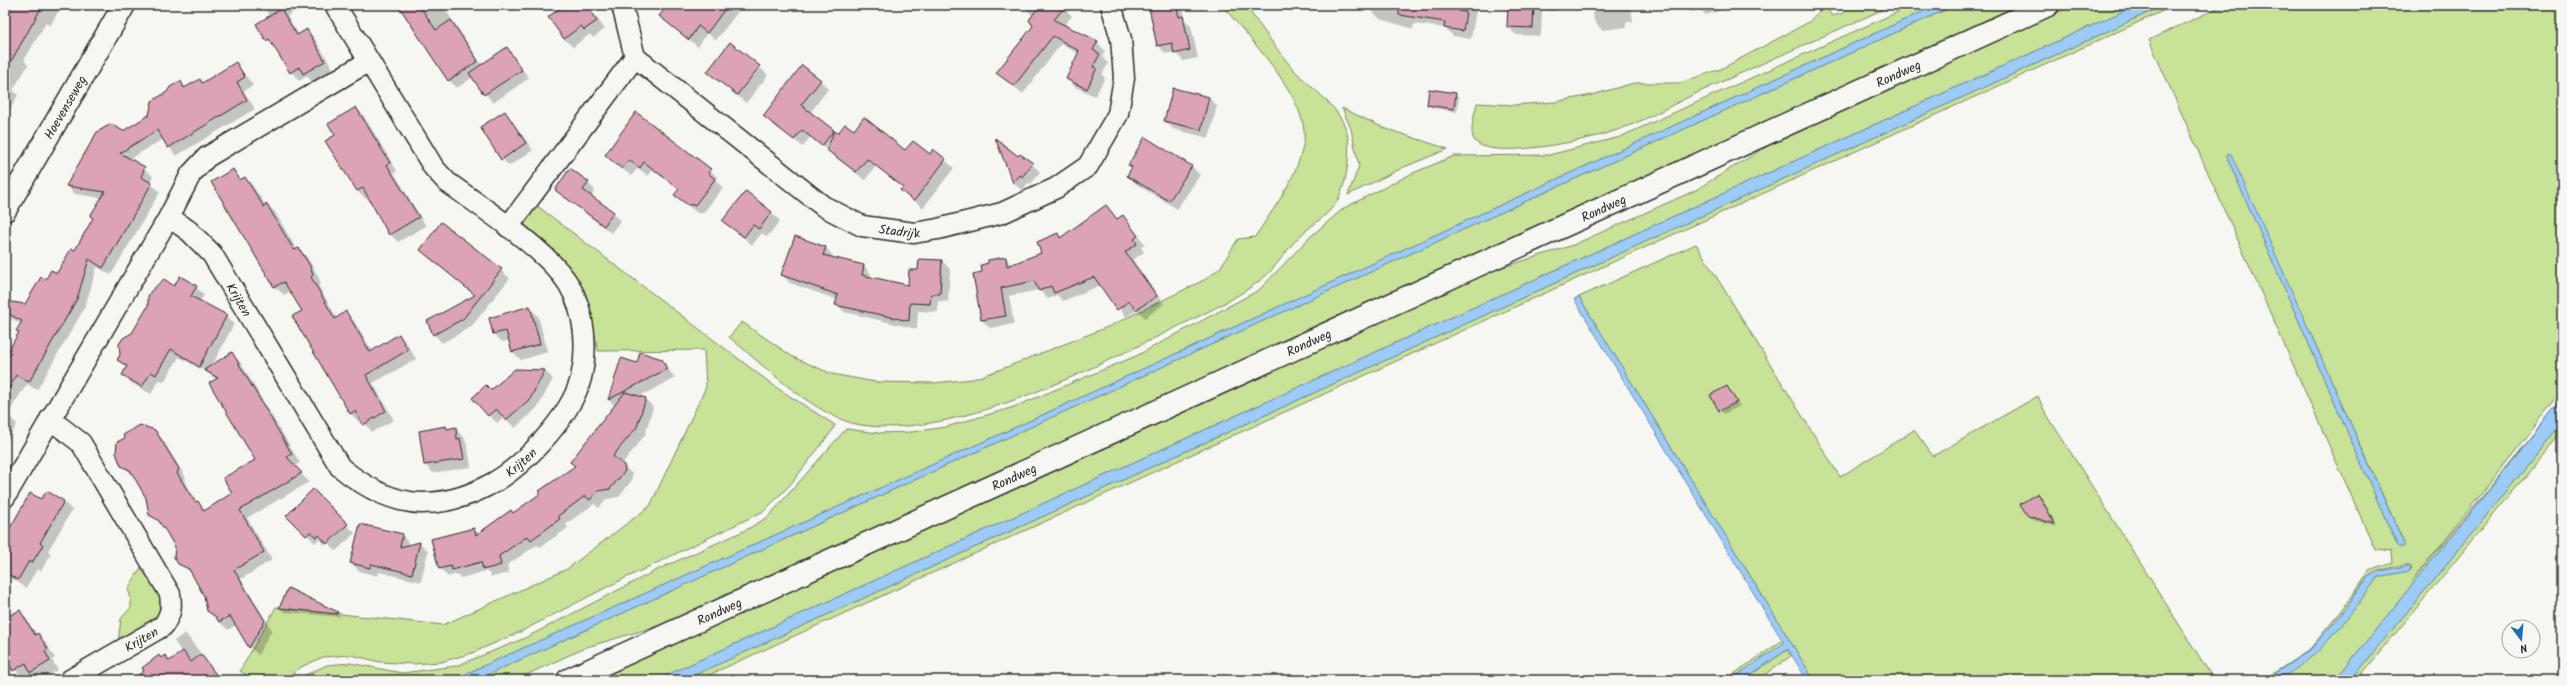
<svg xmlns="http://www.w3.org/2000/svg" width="2567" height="685" font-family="Kalam,sans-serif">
  <rect width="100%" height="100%" fill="#f6f6f2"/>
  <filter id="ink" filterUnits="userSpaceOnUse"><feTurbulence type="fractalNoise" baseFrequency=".025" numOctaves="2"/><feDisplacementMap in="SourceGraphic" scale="8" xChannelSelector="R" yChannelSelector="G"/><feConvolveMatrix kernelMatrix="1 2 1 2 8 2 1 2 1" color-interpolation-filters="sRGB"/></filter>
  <g filter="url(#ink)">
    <path fill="#c8e298" stroke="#7a8662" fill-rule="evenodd" d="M1222,5H1245C1261,26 1276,49 1293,69C1312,90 1343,107 1348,138C1350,155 1347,177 1341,193C1334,213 1313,223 1299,237C1286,250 1276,268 1262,279C1234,301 1198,316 1167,332C1085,372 953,439 861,425C818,419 762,364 729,337L742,322L793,357L832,374L875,382L933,383L973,379L999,370L1110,326L1206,279L1220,268L1238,239L1255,237C1273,209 1296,180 1303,146C1314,102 1248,38 1222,5Z
      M1825,5L1832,16L1844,13L1841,5H1893C1828,34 1764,63 1699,92C1669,106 1642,123 1611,132C1588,140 1490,161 1475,141C1468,132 1475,113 1477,103L1513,105L1555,102L1592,95L1634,83H1679L1721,69L1809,22Z
      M1913,5H1937L1014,428L452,680H299L303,676L327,665L350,663L402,673L456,666L523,639L659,569L746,530L768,517L846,429L878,433L912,432L946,427L1014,407L1136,356L1259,290L1310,237L1344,208L1413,173L1454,156L1549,155L1620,137Z
      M1956,5H2021L668,623L587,647L515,680H476Z
      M2074,5H2137L656,680H594L812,582L1491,271L1573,245L1694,191L1774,142Z
      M2165,5H2176L698,680H684Z
      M2224,5H2562V392L2412,581L2562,400L2335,680H2276C2319,655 2349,617 2378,577L2409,571L2411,568L2407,564C2395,567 2379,569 2369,576C2360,584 2353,599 2346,609C2330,631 2290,673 2263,680L2309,650L2343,609L2369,571L2392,563L2391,551L2375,549L2149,40ZM2227,157L2267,236L2404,543H2396Z
      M1342,108L1384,128L1448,149L1402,168L1348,195L1359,166L1351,129Z
      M536,205L777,388L835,425L832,431L790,485L764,511L611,585L520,632L472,653L441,662L414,664L380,662L351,655L323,657L301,667L285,680H254L240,671L276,607L443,625L567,569L650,506L706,387L704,350L598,351L592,323L526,230L524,223Z
      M1696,244L1840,477L1914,430L1933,456L2038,396L2044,410L2214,680H1814L1579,297Z
      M2562,424V432L2357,680H2351Z
      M143,564L164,600L160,618L118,643L121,619L131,607V598L128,589Z
      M1783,640L1785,643L1730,680H1725Z
      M1787,650L1791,656L1757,680H1743Z"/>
    <path fill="#9dcbf8" stroke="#6f8ba6" d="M1937,5H1956L476,680H452L1014,428Z
      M2137,5H2165L684,680H656Z
      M2228,153L2231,154L2404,544V547H2399L2396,543L2227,157Z
      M1579,297L1814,680H1807L1788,649L1743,680H1730L1784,643L1574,299Z
      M2562,400V424L2351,680H2335Z
      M2410,565L2409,571L2378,577C2355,608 2306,680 2265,680L2310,650L2344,611L2368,577L2376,572Z"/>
    <path fill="#0003" d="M14,5H62L50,26L46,23L24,60L28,65L13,90L18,95L10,110L5,107V20Z
      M263,5H294L297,10L287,16L299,35L307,30L315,39L333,69L312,82L307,76L299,81L257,25L270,17Z
      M400,5H449L445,9L482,65L507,49L529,78L493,103L473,77L457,88L449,80Z
      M567,5H587L605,29L593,38L590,34L573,47L564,39Z
      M669,5H740L741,8L716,40L707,33L698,47L661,16Z
      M1020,5H1068L1065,9L1072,16L1064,26L1097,42L1105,51L1102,57L1108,63L1102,75L1105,78L1095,96L1075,87L1067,79L1079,54L1061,44L1023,94L998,73L1035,26L1033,15Z
      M1164,5H1178L1184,11L1185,20L1191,26L1198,58L1183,61L1175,52L1166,54L1158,45Z
      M1374,5H1477L1471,39L1453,36L1445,28L1414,24L1413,29L1380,19L1372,11Z
      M1509,5H1554V11L1542,10L1541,36L1516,35L1508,27Z
      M1592,5H1631L1633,22H1626V27L1602,30L1594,21Z
      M1684,5H1720L1721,10L1706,15L1701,10L1692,12Z
      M236,63L253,85L244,91L255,109L176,156L163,139L130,159L153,176L150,183L160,192L111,275L97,267L85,307L37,390L27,384L15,402L8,415L17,424L5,445V359L20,333L18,331L21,324L5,315V302L26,306L46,281L57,275L75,252L94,219L102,198L75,194L67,186L98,133L123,132L150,115L167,93L181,82L186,88L199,80L203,84Z
      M759,67L768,75L746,103L708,72Z
      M820,80L828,89L810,113L838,135L854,131L906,151L930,155L933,150L954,168L923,208L902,190L903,188L876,166L865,180L810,137L803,147L765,116Z
      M1455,94L1459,98L1457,112L1432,108L1428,104Z
      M1209,98L1217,106L1209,138L1173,129L1165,121Z
      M356,108L364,116L397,171L394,173L426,226L398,242L390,234L369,197L366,199L357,191L336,136Z
      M505,112L533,150L509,166L502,159Z
      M997,141L1018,157L1032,164L1040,172L1031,184L1028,183L1022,191L1014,183Z
      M606,155L710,170L718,178L716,181L723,188L703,213H697L676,195L679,190L653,170L648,176L638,168L631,176Z
      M1129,164L1192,167L1200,175L1177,209L1136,184L1128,176L1132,168Z
      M233,170L242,180L245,178L253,186L266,206L267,204L275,212L297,250L299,249L307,257L318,276L321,284L318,285L337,318L346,313L354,321L373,352L399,336L407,344L416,359L373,383L394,420L372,432L362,420L359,422L350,413L303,311L291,291L284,295L275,287L213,182Z
      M588,183L595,190L591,197L621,220L611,233L556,190Z
      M1106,206L1118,220L1123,216L1145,244L1141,247L1144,252L1133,260L1164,304L1145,318L1137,310L1126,317L1101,285L1063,301L1057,295L1048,299L1039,290L1009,296L1014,324L990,328L982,320L983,273L1005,258L1012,265L1043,254L1058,234L1062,238Z
      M771,212L780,221L767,237L762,233L752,245L724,221Z
      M442,224L510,278L471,327L442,343L434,334L475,295L421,250Z
      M826,248L833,256L832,258L864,266L871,274L870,278L909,286L919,271L920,260L942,261L950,269L948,302L938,301V312L918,311L917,329L844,312L837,304L838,300L790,283L782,275Z
      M175,287H196L204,295L200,302L226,316L234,324L212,366L232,354L240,362L300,463L294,466L309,482L247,518L272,560L241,579L272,630L258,655L250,647L236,625L228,630L207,610L205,596L193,574L179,563L176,547L163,525L150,514L147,498L134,476L121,465L155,431L163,440L186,478L185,482L197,502L206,510L234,494L256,460L217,380L208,373L179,357L164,382L159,379L151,394L131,383L123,375L127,368L118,359L133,334Z
      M530,307L538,316L548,352L521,360L513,352L510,340L502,342L494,334Z
      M622,360L638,365L661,360L675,378L638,397L645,399L653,407L645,435L622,464L632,474V480L619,497L606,499L599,508L594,504L566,524L568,528L540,547L537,545L507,565L509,573L492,577L486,571L461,578L457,574L448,577L440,568L474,529L479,534L513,514L576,466L615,406L609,400Z
      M515,370L545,371L553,379L538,407L515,428L504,417L497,423L489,415L491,392Z
      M1727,387L1740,406L1724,414L1720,410Z
      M446,428L448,430L455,429L464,437L468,448L471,467L433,473L425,465L420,432Z
      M313,491L355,533L336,551L328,542L325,545L319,539L315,543L288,516Z
      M2038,495L2042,498L2057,527L2033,520L2028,516Z
      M42,501H63L72,510L48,551L51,554L41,571L37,569L26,588L5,573V538Z
      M402,535L410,545L420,543L428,551L421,582L379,572L378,576L359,571L351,563Z
      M280,608L337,613L341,617L284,612Z
      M20,611L37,635L46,643L55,658L52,660L58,670L40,680L32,673L22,679L5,655V619Z
      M185,633L221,680H144L161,659L165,657L170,661L182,653L174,641Z"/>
    <path fill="#dba3b5" stroke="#2b2b2b" d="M13,5H43L5,72V18Z
      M398,5H419L436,30L451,20L478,61L448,81Z
      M565,5H586L597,21L584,30L581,26L564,39L548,17Z
      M668,5H728L707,33L698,26L689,40L659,16Z
      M1040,5H1066L1054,20L1098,41L1093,50L1100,54L1093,67L1097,68L1087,89L1066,79L1079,51L1053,36L1014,86L996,73L1033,26L1029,20Z
      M1159,5H1176L1179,17L1183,16L1190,50L1174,54L1172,43L1157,46L1149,7Z
      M1399,5H1460L1459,11L1466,12L1463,31L1444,28L1445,22L1399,15Z
      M1508,5H1534L1533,28L1507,27Z
      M281,9L297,35L307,29L325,61L303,74L299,67L290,73L269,39L266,41L256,24Z
      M730,42L760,66L737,95L707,72Z
      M507,47L522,70L484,95L469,73Z
      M236,62L245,77L237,82L247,100L168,148L157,130L120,153L145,167L141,177L152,183L103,268L89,259L77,299L29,382L16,375L5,397V357L19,332L16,331L22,321L5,312V301L25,304L41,277L46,279L51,270L57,273L71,249L75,250L93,218L90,216L105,192L66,186L97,132L111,124L123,131L149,115L152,101L167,92L170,87L181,81L184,88L200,79L202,83Z
      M802,65L821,80L801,105L834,130L822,146L802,130L794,140L763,116Z
      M1173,88L1209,97L1201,130L1164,121Z
      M1429,89L1456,93L1454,109L1427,105Z
      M356,107L390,163L387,165L419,217L389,235L363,188L357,191L325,141L335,135L328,124Z
      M505,111L526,143L501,160L480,127Z
      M636,112L711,169L708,173L715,179L695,205H688L674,195L679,189L644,162L640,168L629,160L622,169L605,155Z
      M864,117L905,150L913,141L930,154L933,149L946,159L914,201L900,190L903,187L867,159L856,172L827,150L834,131L838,133L845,124L854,130Z
      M1145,137L1192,166L1169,201L1127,176L1132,167L1128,165Z
      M995,138L1018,156L1020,154L1033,163L1022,177L1020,175L1013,183Z
      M570,168L589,182L583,190L614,212L604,226L555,190Z
      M233,169L240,180L245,177L264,207L266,203L294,250L299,248L310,266L313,275L311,277L335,319L346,311L370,352L399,334L408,350L366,375L386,411L363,425L355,411L350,414L292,316L302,311L284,282L274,287L211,182Z
      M746,191L772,212L759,229L753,225L744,237L722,221Z
      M1106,205L1117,219L1123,215L1138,236L1134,239L1137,244L1125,252L1157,296L1136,310L1129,301L1117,310L1094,277L1054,293L1051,286L1039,291L1034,281L1001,288L1006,316L981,320L973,274L982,272L981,265L988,263V260L1006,257L1007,266L1041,253L1037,242L1058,233L1060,238Z
      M441,222L502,269L463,319L433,335L427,321L475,295L420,250Z
      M795,236L826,247L823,255L864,265L862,275L908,285L909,270H918L919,259L942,260L940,294H931L930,304L910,303L909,321L835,305L838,295L781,275Z
      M180,276L197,286L191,296L227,315L199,367L171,349L156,375L151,372L142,387L122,375L127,366L117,360L120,355L119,344L123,338L132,333L148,306V296L151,291L164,279L174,286Z
      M530,306L540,344L512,352L506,331L493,334L489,318Z
      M232,352L292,454L287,457L302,473L240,510L264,552L234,570L265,621L249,648L230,616L219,622L216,617L207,611L204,596L189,569L178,564L174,557L175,547L167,533L158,520L149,515L146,498L130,470L121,466L116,453L117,442L125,438L123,435L140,425L155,430L179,469L177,473L186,488L195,502L198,501L204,511L232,493L223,478L255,460L209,383L218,378L204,370Z
      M640,352L662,359L667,369L608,400L621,358L637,363Z
      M515,369L545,370L530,399L506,420L496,409L488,416L472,398L486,385L491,390Z
      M1727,386L1737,402L1719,411L1710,395Z
      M625,392L646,398L637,427L613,456L624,465L625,471L610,489L598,491L590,500L585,496L558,516L560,519L531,540L528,536L499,556L501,565L483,570L481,562L452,570L451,566L439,569L431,539L474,528L476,535L511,510L513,513L541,493L539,491L575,466L570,462Z
      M446,426L447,429L456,427L457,439L460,438L464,459L424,465L419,431Z
      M313,489L348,524L327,544L319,535L316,537L310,532L306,536L286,516Z
      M47,491L64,501L40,543L43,545L32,563L29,561L18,580L5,573V537L30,493L41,499Z
      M2038,493L2055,524L2028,516L2020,504Z
      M360,524L403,534L400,547L420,542L412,574L371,564L370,568L350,563Z
      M288,588L338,612L337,614L279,608Z
      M20,610L35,635L38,633L48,649L45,651L50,661L30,673L26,663L13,671L5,657V618Z
      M183,651L191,662L201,654L220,680H131L144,671L142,668L159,655L161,658L165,655L169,661Z"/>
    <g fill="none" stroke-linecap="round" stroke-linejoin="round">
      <g stroke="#2b2b2b" stroke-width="23">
        <g id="minor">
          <path id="s1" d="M622,5L635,57L823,206L862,226L914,233L938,229L1002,213L1056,188L1088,166L1118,114L1124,78L1121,39L1111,5"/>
          <path id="s2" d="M169,217L189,231L212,254L340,467C363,486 390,502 421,503C443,503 466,497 485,487C520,471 571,417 581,378C588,348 585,312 569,285C548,250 481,207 447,182L434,168L335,5"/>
          <path d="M508,227L635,57"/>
          <path d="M50,419L81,443L170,594C172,608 171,614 163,626L70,680"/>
          <path d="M5,497L169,217L191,174L207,157L369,61"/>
        </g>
      </g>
      <g stroke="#2b2b2b" stroke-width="25">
        <g id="tertiary">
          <path id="s3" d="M5,210L124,5"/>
        </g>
      </g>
      <g stroke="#2b2b2b" stroke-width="25">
        <g id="primary">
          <path id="s4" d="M568,680L2048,5"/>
        </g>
      </g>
      <use href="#minor" stroke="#f6f6f2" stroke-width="20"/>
      <use href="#tertiary" stroke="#f6f6f2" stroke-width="22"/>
      <use href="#primary" stroke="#f6f6f2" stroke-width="22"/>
    </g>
  </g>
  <g text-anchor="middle" stroke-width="3.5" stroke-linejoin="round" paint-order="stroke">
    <g font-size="13" fill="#2b2b2b" stroke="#f6f6f2">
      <text dy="5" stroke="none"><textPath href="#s4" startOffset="1462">Rondweg</textPath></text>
      <text dy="5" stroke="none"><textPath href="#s3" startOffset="119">Hoevenseweg</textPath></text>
      <text dy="5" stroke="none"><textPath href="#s4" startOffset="1138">Rondweg</textPath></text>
      <text dy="5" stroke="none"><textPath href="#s1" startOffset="375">Stadrijk</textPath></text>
      <text dy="5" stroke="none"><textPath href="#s2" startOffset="110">Krijten</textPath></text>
      <text dy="5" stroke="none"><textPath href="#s4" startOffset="814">Rondweg</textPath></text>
      <text dy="5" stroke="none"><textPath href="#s2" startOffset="506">Krijten</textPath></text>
      <text dy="5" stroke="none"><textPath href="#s4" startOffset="490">Rondweg</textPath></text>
      <text dy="5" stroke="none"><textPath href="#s4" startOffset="166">Rondweg</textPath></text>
      <text transform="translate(141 639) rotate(-30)" y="5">Krijten</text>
    </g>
  </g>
  <rect width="2567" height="685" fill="none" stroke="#f6f6f2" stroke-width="20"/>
  <rect x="10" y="10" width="2547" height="665" fill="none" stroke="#2b2b2b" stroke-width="1.5" filter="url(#ink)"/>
  <g transform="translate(2521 639) rotate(164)"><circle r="19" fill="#f6f6f2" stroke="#a5a5a2"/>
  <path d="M0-3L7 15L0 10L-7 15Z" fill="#1f6fb2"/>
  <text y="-6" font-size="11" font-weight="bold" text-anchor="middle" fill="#2b2b2b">N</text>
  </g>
</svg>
